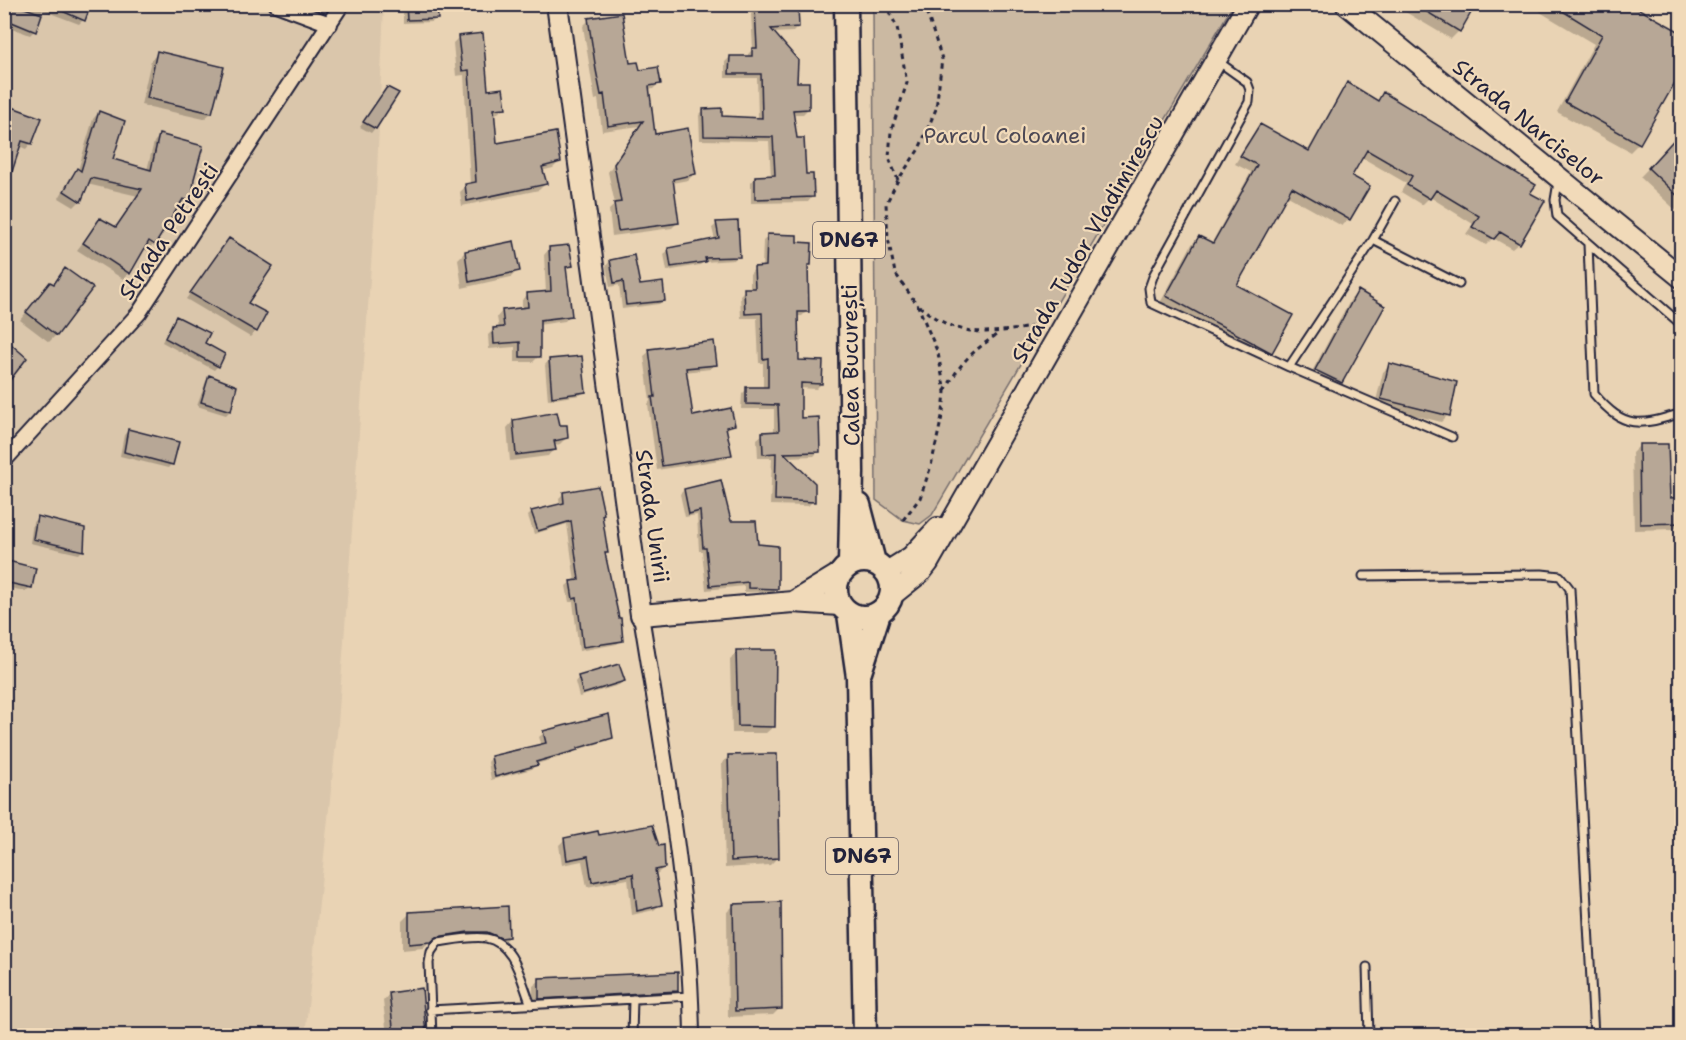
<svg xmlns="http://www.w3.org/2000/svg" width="1686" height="1040" font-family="'Shantell Sans',sans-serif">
  <rect width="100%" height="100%" fill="#e9d3b4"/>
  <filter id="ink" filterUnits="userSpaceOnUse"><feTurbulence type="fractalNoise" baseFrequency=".0167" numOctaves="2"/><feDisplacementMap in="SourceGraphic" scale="12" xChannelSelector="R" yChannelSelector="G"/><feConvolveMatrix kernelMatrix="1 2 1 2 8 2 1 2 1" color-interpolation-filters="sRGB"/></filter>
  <g filter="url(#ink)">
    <path fill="#dac6ab" d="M5,5H384L376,196L338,724L305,1035L5,1036Z"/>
    <path fill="#cbb9a2" stroke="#766e6e" stroke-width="1.5" d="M873,5H1233L932,515L920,524L903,520L876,500Z"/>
    <path fill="#0003" d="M11,4H89L83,20L79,24L42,10L34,31L30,35L4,25Z
      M403,4H436L437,18L432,22L403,23Z
      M463,4H486L463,7Z
      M1405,4H1474L1459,31L1451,39L1402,10Z
      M1544,4H1616L1682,66L1639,143L1630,152L1557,112L1594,44L1540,12Z
      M756,9L798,27L793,32L773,33L808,109L803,114H792L804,176L812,197L808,202L751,203V182L755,177H771L769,141L700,140L699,115L704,110L721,117L758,119L757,78H725V62L730,57L748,58V54L753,49L751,14Z
      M589,20L629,65L659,83L653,89L648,90L654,136L694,174L688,180L672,183L678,222L672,228L612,236L609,210L615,204L608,172L640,126L602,131L598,99L595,100L591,76L583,26Z
      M459,37L487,92L504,108L498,113L493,114L496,145L559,162L553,168L541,171L545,184L539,190L462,206L460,192L466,186L470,185L464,75L456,76L453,43Z
      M158,53L211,113L204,119L141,105L151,60Z
      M1347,84L1376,102L1383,94L1528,194L1519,243L1512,249L1493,238L1486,245L1466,234L1473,224L1430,197L1422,205L1401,192L1406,183L1361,157L1350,177L1349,219L1342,226L1286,195L1235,286L1271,352L1264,359L1160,303L1192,244L1199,237L1211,244L1251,172L1235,164L1254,133L1261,126L1307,152L1341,91Z
      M387,88L375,128L371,133L360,127Z
      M1682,103V118L1674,111Z
      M4,106L31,143L26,149L19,146Z
      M99,112L111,160L147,170L154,142L160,135L193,179L190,200L184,206L178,205L153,244L147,251L144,248L129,273L123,279L77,250L101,219L115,228L138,196L87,184L79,202V199L64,189L71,176L78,170L93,119Z
      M1682,133V216L1640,177Z
      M63,191L79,202L74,207L59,198Z
      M717,224L738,256L734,260L704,262L700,265L667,271L664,254L669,250L715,240L712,228Z
      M768,236L795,243L809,264L806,267L807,311L802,316H797V361L821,384L816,389L799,388V420L819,451L814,456L786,457L813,501L808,506L770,505L772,458H758L757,439L763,434L774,433V409H741L742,394L747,389H763V363H759L757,318H741L740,295L745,290L750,289V274L755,268H762L763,241Z
      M223,246L256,331L250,337L186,299Z
      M549,249L571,265L565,271L570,315L565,321L538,325L539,356L533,362H515V347L489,349L488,335L494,329H499L497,317L502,311L522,309V300L527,295L546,293L544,255Z
      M465,252L518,270L511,277L462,288L458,259Z
      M610,261L639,287L664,300L659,304L622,309L619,285L610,287L606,266Z
      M65,270L56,335L49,342L20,320L44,290L52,285Z
      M1358,292L1383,307L1340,383L1334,389L1309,377L1351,299Z
      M176,318L203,344L218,366L214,370L162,342L172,322Z
      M650,351L716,364L710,369L685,372L692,418L734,425L726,430L731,454L726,459L657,470L648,404L650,401L644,356Z
      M549,360L585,391L580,395L548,400L545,365Z
      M1390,365L1448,415L1441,422L1375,405L1383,372Z
      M210,377L230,411L226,415L197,406L206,381Z
      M513,421L559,427L567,437L560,444L553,446L554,449L548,456L510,461L507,428Z
      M128,431L172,464L168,468L120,456L124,435Z
      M1639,446L1681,523L1674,529L1634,530L1632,453Z
      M684,490L730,523L756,546L777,588L773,592H744V586L706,590L702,551H699L697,515L685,517L680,494Z
      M564,493L600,515L606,552L604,554L621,640L617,644L579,651L573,602H569L566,586L571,582H575L567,524L534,534L528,516L532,512L560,505L559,498Z
      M38,518L83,550L79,554L30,543L33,522Z
      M4,562L31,587L26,591L4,587Z
      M737,652L773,727L766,733H732L730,659Z
      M579,677L623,681L619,685L579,697L575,682Z
      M544,733L611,737L607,741L576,750L572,754L536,764L532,769L491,780L488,762L492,757L542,746L539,737Z
      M729,756L777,858L770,865L725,868L722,763Z
      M598,837L664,867L658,873L654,874L660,905L654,910L632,915L628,879L587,887L582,861L562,865L559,845L565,839Z
      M734,905L780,1008L773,1015L728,1017L727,912Z
      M409,914L508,937L501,944H493L479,939L460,938L428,943L423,948L402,950V921Z
      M540,980L677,990L670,997L533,1005V986Z
      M421,990L426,1036H387L383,1001L389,994Z"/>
    <path fill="#b7a796" stroke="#22223b" stroke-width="1.5" d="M13,4L42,14L36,32L7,20Z
      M46,4H91L85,21Z
      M406,4H437L438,19L407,20Z
      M1414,4H1476L1460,32Z
      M1551,4H1630L1682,33V70L1640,144L1565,102L1602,35Z
      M798,6L799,27L771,29L798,60L797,82H809V109L793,110L797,138H804L806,174H813L814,197L755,199V176L775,175L773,137L704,136L703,109L722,108V116L762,118L761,74H729L730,56H752V48H757L755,8Z
      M622,13L630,63L638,62L640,70L658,67L661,84L649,86L655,134L688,128L696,174L673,179L679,223L618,231L614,203L621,202L614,164L643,121L608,126L604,94L601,95L596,70L588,18Z
      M483,33L488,90L503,88L506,108L494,109L497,143L556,132L561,162L542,167L547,184L467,201L465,184L476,182L469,70L462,71L458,36Z
      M157,51L224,67L212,113L147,98Z
      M1347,82L1378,101L1383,92L1536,185L1530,193L1545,201L1520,244L1500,232L1494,239L1472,227L1479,216L1436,190L1430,199L1407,185L1412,176L1367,150L1352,176L1370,186L1350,220L1292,187L1237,285L1293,315L1272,353L1166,296L1199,236L1213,243L1257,165L1240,156L1260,124L1309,151Z
      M387,87L399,93L376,129L363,122Z
      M4,104L42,118L32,144L22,141L7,187L4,186Z
      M99,111L125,121L113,159L151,170L159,134L203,146L194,179L192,201L183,199L155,245L149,241L130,274L83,243L100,218L116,227L142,189L91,178L81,202L64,191L77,168L81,171Z
      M1682,131V200L1648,168Z
      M738,221L740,257L705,258L706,262L671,267L668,248L719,238L716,222Z
      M767,234L797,235V242L812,243L811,265H808L809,312H798L799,360L823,361L822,384L801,383V418L819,417L820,452L784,453L815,483V502L775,500L776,453L763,454L762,432L779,431L778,405L746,404V387H768V358L763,359L762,313L745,314L744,288H755L754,267L766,266Z
      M229,238L273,266L248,303L267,313L257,332L190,293Z
      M514,241L520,271L469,282L465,251Z
      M569,245L573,266L566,267L572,316L540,320V357H520V342L494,344L493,328L504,327L502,310L528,307L527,293L551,291L549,247Z
      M634,255L640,285L663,282L665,301L626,305L623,281L614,283L610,260Z
      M65,268L93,288L57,336L26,312L50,282L54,284Z
      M1358,290L1385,306L1342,383L1315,370Z
      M176,316L210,333L205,343L225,354L219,367L165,338Z
      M4,338L27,358L4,388Z
      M714,341L717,365L686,368L693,416L731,408L735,425L726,427L732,455L662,466L652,397H655L649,349Z
      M582,356L586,392L552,397L549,359Z
      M1389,363L1457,382L1450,416L1381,399Z
      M209,375L237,386L231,411L201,402Z
      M557,412L560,425H567L568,438L554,441L556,450L516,455L513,420Z
      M128,429L179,442L173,465L124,452Z
      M1639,444H1668L1670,498L1682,497V523L1640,524Z
      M721,480L731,521H756L758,544L778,546V589L748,588V582L710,586L706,548H703L700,511L689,514L684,489Z
      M598,486L604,514L602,515L608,553H605L619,618H621L623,641L583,647L577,598L573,599L570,581L579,580L571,521L538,531L531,511L564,503L563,492Z
      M37,516L85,528L84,551L33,539Z
      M4,560L36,568L32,588L4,582Z
      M736,650H776L775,727L738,726Z
      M619,664L625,681L583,694L578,676Z
      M609,714L613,738L578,748V750L536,762L538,765L495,777L491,756L546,743L543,731Z
      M767,754H777L779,858L731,861L728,755Z
      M652,825L659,846L664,845L665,868L655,870L662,905L637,911L633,874L592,882L588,856L567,860L564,838L598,831L599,835Z
      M781,902L782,1009L735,1011L733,904Z
      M508,906L509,937L501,938L487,932H468L437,937L431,942L409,944V912Z
      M678,972V991L539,999V978Z
      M422,988L426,1035H394L389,993Z"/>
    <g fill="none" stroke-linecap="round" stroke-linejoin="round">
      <g stroke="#22223b" stroke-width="11">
        <path id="service" d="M1219,62L1247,82L1250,90L1249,102L1154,274L1149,288L1151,303L1289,367L1452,437
          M1558,182L1555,200L1557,216L1682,325
          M1373,240L1459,284
          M1588,244L1594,394C1625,430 1639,426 1682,413
          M1289,367L1373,240L1395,201
          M1363,576L1542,574L1560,576L1570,589L1594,1036
          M1367,967L1369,1036
          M430,1010L691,996
          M432,1036L429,963L431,952L438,942C453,940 471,936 486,938C515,943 521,981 531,1005
          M632,1036L633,999"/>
      </g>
      <g stroke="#22223b" stroke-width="18">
        <path id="minor" d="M276,4L330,24
          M4,461L139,313L342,4
          M641,615C663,754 690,894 692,1036"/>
      </g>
      <g stroke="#22223b" stroke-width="24">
        <path id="secondary" d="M557,4L641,615L793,602L840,605
          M1346,4L1682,278
          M887,572L911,557L938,528
          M891,596L921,572L928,563L1248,4
          M793,602L839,574"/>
      </g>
      <g stroke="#22223b" stroke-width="27">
        <path id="primary" d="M846,4L852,472L850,564
          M859,505L874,562
          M836 589a28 28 0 1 1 56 0a28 28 0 1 1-56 0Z
          M849,614L858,677L865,1036
          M860,672L879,613"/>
      </g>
      <path stroke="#22223b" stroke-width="3" stroke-dasharray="4.5 4.5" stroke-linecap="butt" d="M885,4L897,27L907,83L891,131L889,158L898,180
        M919,306C927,312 934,318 943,322C974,339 1010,330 1044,325
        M945,391C961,361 972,352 999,333
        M903,520L920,498L931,466L943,412L945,392L938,353L918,306L895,273L888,238L886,204L898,180L919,149L936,109L942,59L924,4"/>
      <use href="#service" stroke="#f1dab9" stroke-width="7"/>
      <use href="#minor" stroke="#f1dab9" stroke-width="14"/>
      <use href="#secondary" stroke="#f1dab9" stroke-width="20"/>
      <use href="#primary" stroke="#f1dab9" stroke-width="22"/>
    </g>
  </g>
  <g text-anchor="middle" stroke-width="4.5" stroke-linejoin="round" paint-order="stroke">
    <g fill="#f1dab9" stroke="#605961" stroke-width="1.5">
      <rect x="813" y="222" width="72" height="36" rx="4.5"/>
      <rect x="826" y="838" width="72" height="36" rx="4.5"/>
    </g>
    <g font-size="21" font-weight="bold" fill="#22223b">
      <text x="849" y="247">DN67</text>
      <text x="862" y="863">DN67</text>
    </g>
    <g font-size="22" fill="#22223b" stroke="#f1dab9">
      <text transform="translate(1529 122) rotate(39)" y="8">Strada Narciselor</text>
      <text transform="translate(168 231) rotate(-56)" y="8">Strada Petrești</text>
      <text transform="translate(1087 239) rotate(-60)" y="8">Strada Tudor Vladimirescu</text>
      <text transform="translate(850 365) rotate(-91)" y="8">Calea București</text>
      <text transform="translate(653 516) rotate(82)" y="8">Strada Unirii</text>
    </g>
    <g font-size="22" fill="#4c4855" stroke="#f1dab9">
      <text x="1005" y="143">Parcul Coloanei</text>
    </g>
  </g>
  <rect width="1686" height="1040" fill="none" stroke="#f1dab9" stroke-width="24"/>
  <rect x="12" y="12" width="1662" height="1016" fill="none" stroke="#22223b" stroke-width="2" filter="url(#ink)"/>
</svg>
